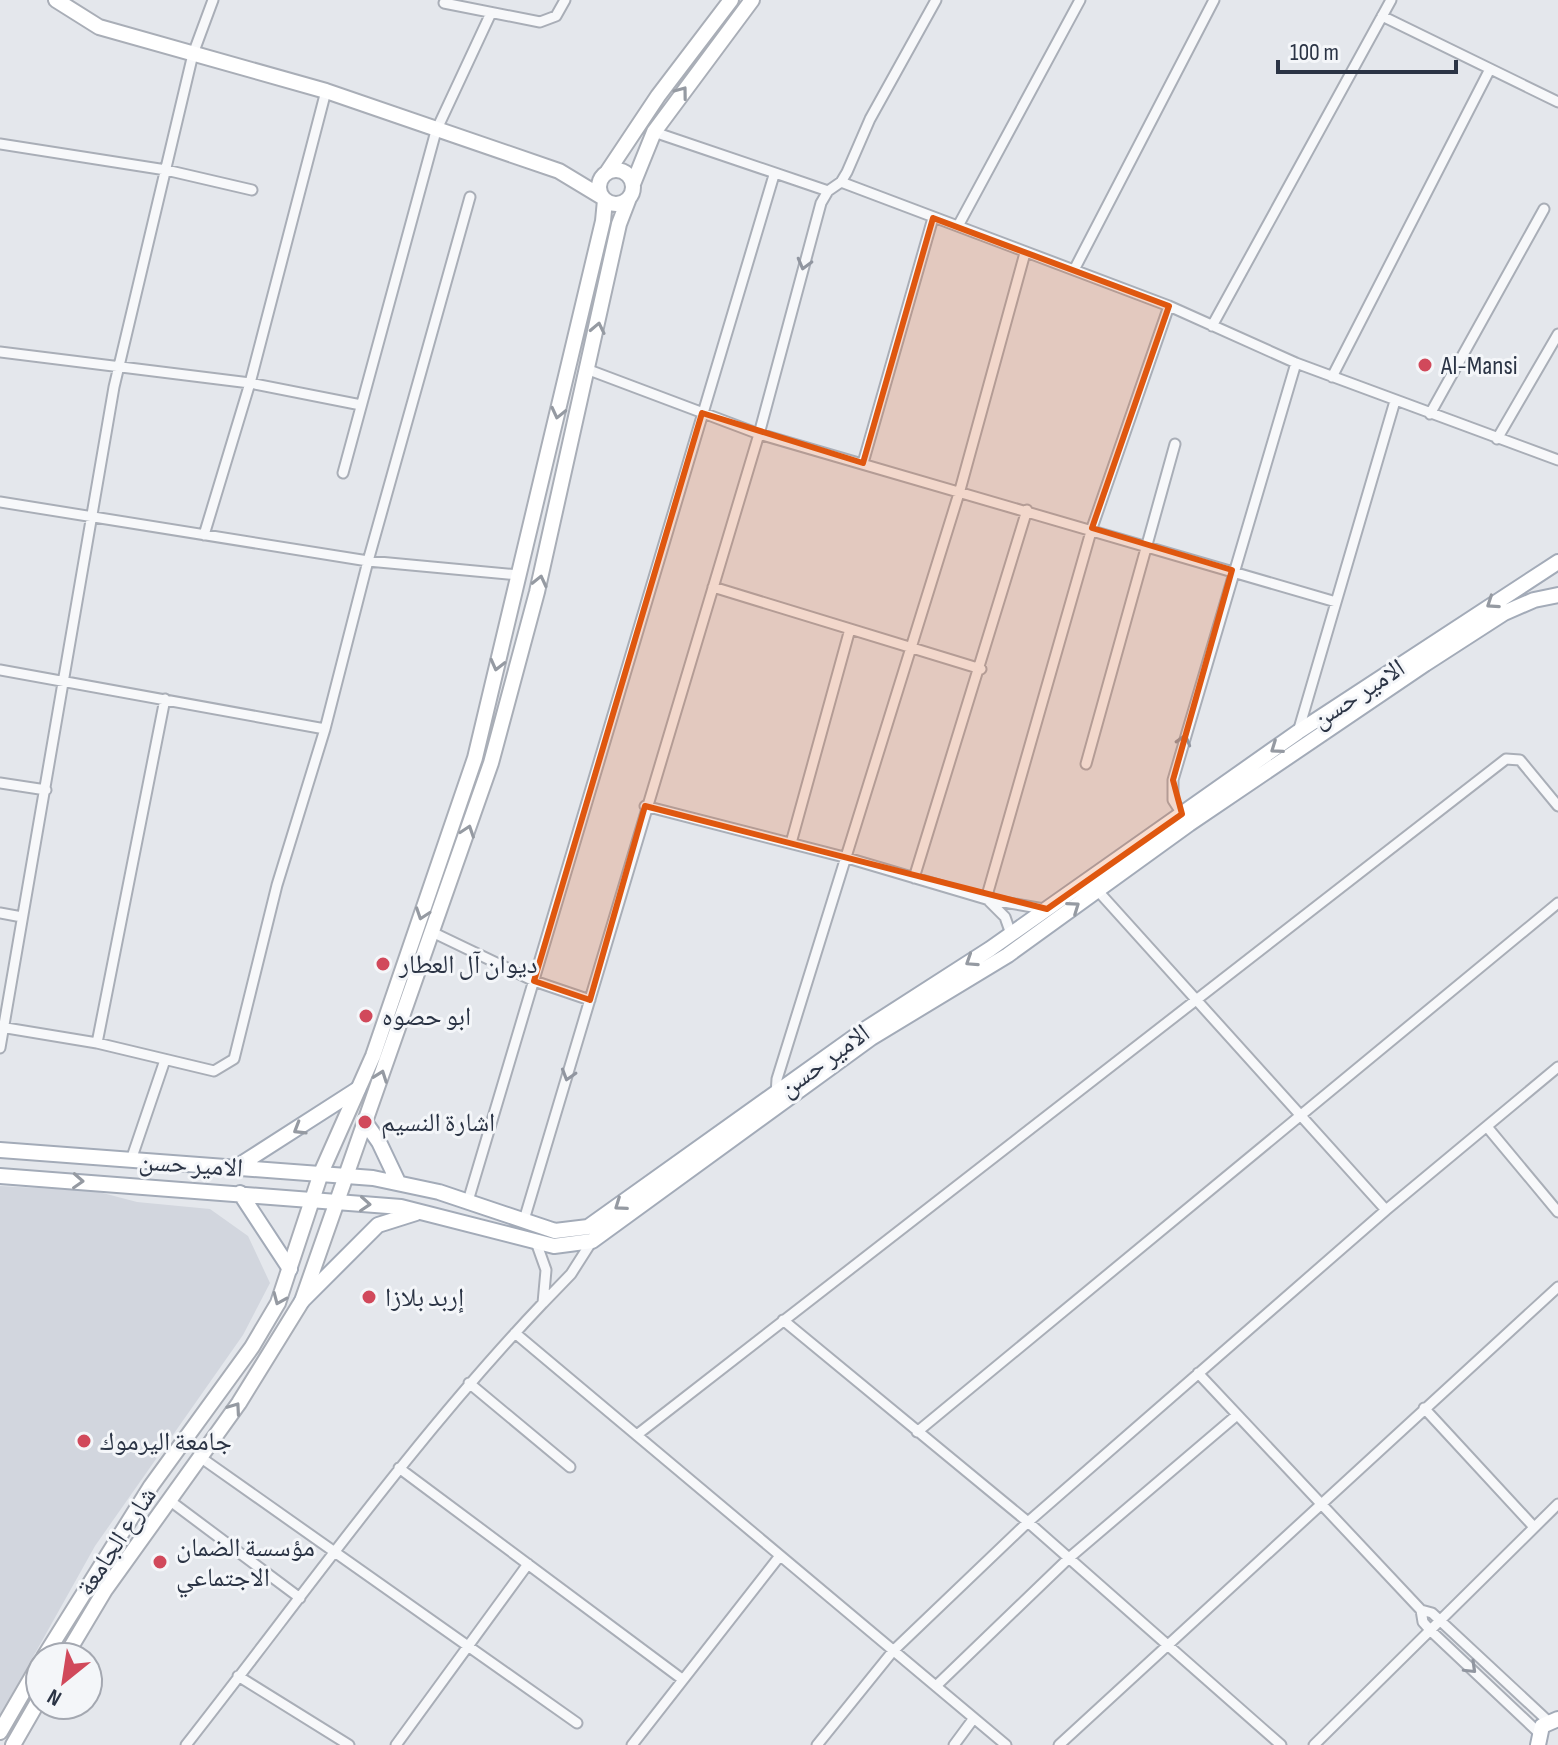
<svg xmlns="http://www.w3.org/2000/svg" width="1558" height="1745" font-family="'Sofia Sans Condensed','Noto Naskh Arabic',sans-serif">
  <rect width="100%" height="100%" fill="#e4e7ec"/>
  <path fill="#d2d6de" d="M0,1186L95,1191L137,1202L210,1209L248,1236L270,1283L243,1335L95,1546L0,1716Z"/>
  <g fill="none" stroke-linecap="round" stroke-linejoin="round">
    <g stroke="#a9aeb7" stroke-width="13">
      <path id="street" d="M444,3L540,22L556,16L565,0
        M1382,16L1558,102
        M654,132L828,191
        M0,144L166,170L252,190
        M841,182L1169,306L1296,363L1558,460
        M958,226L1080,0
        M1074,270L1214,0
        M1212,326L1391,0
        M0,352L250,383L361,405
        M589,370L759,434L1336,602
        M1332,377L1490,69
        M1430,414L1544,209
        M1497,439L1558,334
        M863,463L933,218
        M343,473L436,131L491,13
        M0,502L368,561L519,575
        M204,535L250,383L326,91
        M713,587L981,669
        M0,670L325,729
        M1298,732L1395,401
        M1086,764L1175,444
        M0,783L46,790
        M645,806L844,857L986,899L1044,909
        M1182,814L1173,800V780L1296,363
        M791,843L850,629
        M914,878L1027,510
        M1098,891L1386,1210
        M986,899L1092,528L1169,306
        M989,901L1005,917L1011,934
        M0,913L22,917
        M432,932L534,981L590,1000
        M0,1027L97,1043L214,1071L234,1059L277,885L325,729L368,561L470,197
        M97,1043L165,699
        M0,1048L114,387L193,54L213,0
        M776,1094L777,1079L960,490L1025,253
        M1488,1128L1558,1212
        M131,1160L165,1060
        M468,1201L774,175
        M524,1220L759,434L821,203L828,191L841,182L847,172L870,119L936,0
        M536,1242L546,1270L543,1303L571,1274L592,1241
        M783,1320L1028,1522L1281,1745
        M515,1333L1006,1745
        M1198,1373L1421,1610L1432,1613L1548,1721
        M469,1383L570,1467
        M1424,1408L1534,1527
        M917,1432L1558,903
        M638,1434L1506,759L1520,760L1558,806
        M200,1457L577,1723
        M399,1468L682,1679
        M169,1500L300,1598
        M1421,1610L1423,1622L1431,1631L1538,1732
        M238,1676L349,1745
        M936,1686L1069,1558L1237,1415
        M186,1745C303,1596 412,1441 543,1303
        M396,1745L528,1564
        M632,1745L779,1557
        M817,1745L893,1651L1028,1522L1386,1210L1558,1067
        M954,1745L974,1718
        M1059,1745L1558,1287
        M1314,1745L1558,1504"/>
    </g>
    <g stroke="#a9aeb7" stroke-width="18">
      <path id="secondary" d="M56,0L99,27L326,91L559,171L602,197
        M599 187a17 17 0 1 1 34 0a17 17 0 1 1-34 0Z
        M608,171L658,96L731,0
        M633,184L654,132L752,0
        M44,1657L151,1486L252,1347L278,1303L321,1173L373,1056L475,758L603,221L605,200
        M65,1657L105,1590L239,1403L302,1301L491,763L537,592L619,224L629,198
        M0,1732L40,1663
        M13,1745L40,1698"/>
    </g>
    <g stroke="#a3abb8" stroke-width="18">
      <path id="primary" d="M365,1122L379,1142L398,1182
        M0,1150L373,1178L439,1192L555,1231L588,1227L864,1030L990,949L1298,732L1558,562
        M238,1166L358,1089
        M0,1176L401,1207L554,1246L592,1241L871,1038L1008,955L1189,824L1425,664L1504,613L1534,600L1558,595
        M240,1193L290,1269
        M302,1301L378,1225L416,1213
        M1538,1745L1542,1726L1558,1719"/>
    </g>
    <use href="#street" stroke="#f7f8fa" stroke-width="9"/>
    <use href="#secondary" stroke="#fff" stroke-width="14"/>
    <use href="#primary" stroke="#fff" stroke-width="14"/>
  </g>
  <defs><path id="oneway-chevron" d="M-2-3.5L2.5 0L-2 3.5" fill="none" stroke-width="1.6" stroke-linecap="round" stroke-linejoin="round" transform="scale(2)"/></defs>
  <g stroke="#959aa2">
    <use href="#oneway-chevron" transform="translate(682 92) rotate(-53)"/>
    <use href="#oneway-chevron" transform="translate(598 328) rotate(-78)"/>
    <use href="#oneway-chevron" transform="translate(558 413) rotate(103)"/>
    <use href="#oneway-chevron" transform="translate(540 581) rotate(-77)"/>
    <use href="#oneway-chevron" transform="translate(1492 603) rotate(146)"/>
    <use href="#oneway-chevron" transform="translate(497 665) rotate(104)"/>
    <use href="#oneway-chevron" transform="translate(1276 748) rotate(145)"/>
    <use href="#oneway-chevron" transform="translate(468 831) rotate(-71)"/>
    <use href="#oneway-chevron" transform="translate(1074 907) rotate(-35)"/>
    <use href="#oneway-chevron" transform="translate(422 914) rotate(109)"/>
    <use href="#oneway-chevron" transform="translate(971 961) rotate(147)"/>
    <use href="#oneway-chevron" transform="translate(381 1076) rotate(-70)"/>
    <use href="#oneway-chevron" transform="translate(299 1129) rotate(149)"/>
    <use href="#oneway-chevron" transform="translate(78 1181) rotate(3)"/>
    <use href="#oneway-chevron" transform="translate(365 1204) rotate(4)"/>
    <use href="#oneway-chevron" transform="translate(620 1205) rotate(145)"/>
    <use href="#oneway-chevron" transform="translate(279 1299) rotate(113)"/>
    <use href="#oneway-chevron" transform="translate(235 1408) rotate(-55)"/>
  </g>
  <g stroke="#9196a0">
    <use href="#oneway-chevron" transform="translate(804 264) rotate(105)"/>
    <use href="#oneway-chevron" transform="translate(1184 740) rotate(-74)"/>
    <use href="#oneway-chevron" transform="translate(568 1075) rotate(107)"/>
    <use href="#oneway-chevron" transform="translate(1471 1668) rotate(44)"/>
  </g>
  <path fill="#df570f" fill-opacity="0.2" stroke="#df570f" stroke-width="6" stroke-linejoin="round" d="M933,218L1169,306L1092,528L1232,570L1173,780L1182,814L1047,909L645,806L590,1000L534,981L702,413L863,463Z"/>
  <g fill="#d1495b" stroke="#f4f6f9" stroke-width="3">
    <circle cx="1425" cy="365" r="8"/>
    <circle cx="383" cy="964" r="8"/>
    <circle cx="366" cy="1016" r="8"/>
    <circle cx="365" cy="1122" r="8"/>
    <circle cx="369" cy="1297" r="8"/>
    <circle cx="84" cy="1441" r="8"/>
    <circle cx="160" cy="1562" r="8"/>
  </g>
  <g text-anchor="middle" stroke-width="6" stroke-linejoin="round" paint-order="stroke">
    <g font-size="26" fill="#2b3445" stroke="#f4f6f9" text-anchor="start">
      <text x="1441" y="374">Al-Mansi</text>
      <text x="399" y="973">ديوان آل العطار</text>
      <text x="382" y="1025">ابو حصوه</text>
      <text x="381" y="1131">اشارة النسيم</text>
      <text x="385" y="1306">إربد بلازا</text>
      <text x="100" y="1450">جامعة اليرموك</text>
      <text x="176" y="1556">مؤسسة الضمان<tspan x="176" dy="30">الاجتماعي</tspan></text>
    </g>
    <g font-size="26" fill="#2b3445" stroke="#f4f6f9">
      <text transform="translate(1358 693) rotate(-33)" y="9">الامير حسن</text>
      <text transform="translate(824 1060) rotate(-36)" y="9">الامير حسن</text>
      <text transform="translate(191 1164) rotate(4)" y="9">الامير حسن</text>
      <text transform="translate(116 1541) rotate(-57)" y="9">شارع الجامعة</text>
    </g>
  </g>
  <g transform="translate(64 1681) rotate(210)"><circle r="38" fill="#f4f6f9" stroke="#a4a8b1" stroke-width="2"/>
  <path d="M0-6L14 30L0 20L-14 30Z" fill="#d1495b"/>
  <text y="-12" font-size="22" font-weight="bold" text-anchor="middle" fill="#2b3445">N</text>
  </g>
  <path d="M1278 60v12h178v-12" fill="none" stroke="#2b3445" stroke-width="4"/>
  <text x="1290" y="60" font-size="24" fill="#2b3445" stroke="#f4f6f9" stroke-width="6" paint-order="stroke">100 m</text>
</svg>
